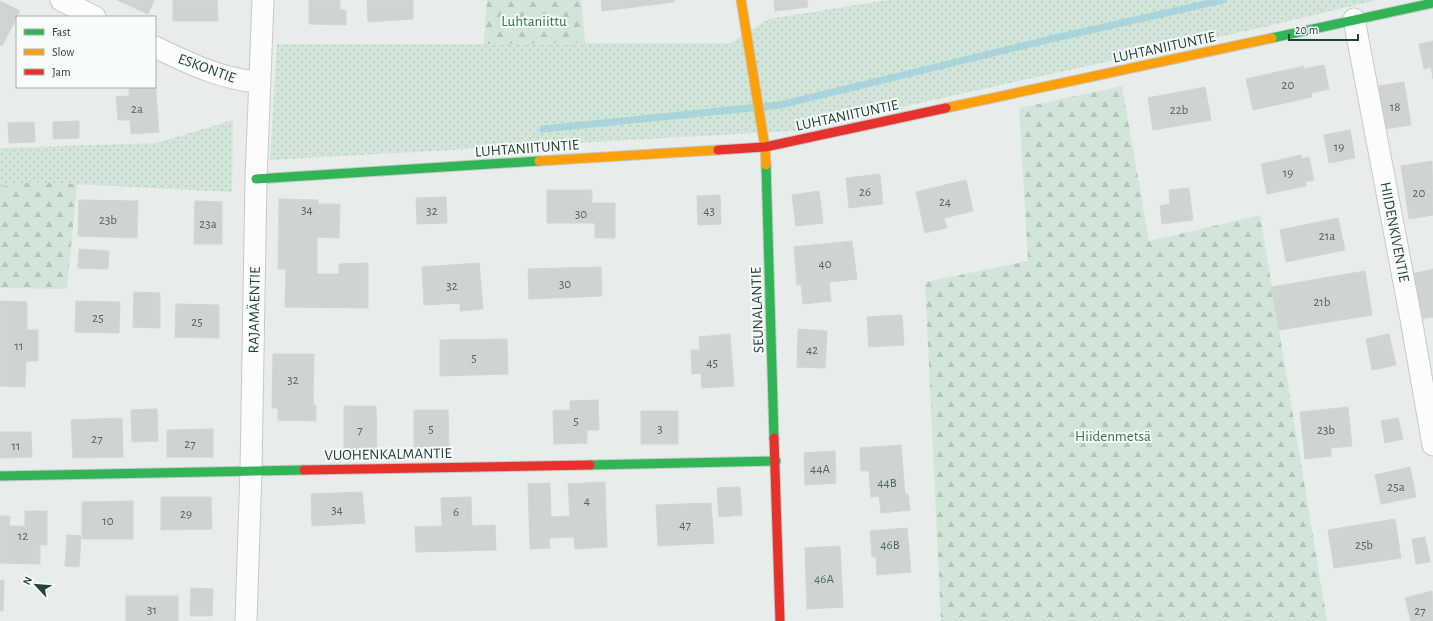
<svg xmlns="http://www.w3.org/2000/svg" width="1433" height="621" font-family="'Alegreya Sans',sans-serif">
  <defs>
    <pattern id="grass-dots" width="8" height="8" patternUnits="userSpaceOnUse"><rect width="8" height="8" fill="#d1e6d8"/><path d="M2 2h.1M6 6h.1" fill="none" stroke="#b3c6ba" stroke-width="1.8" stroke-linecap="round"/></pattern>
    <pattern id="forest-firs" width="22" height="20" patternUnits="userSpaceOnUse"><rect width="22" height="20" fill="#d1e6d8"/><path d="M5 1l3.5 6h-7zM16 11l3.5 6h-7z" fill="#b3c6ba"/></pattern>
  </defs>
  <rect width="100%" height="100%" fill="#e8edeb"/>
  <path fill="url(#grass-dots)" d="M487,0H581L585,43H730L769,19L887,0H1377L1260,28L792,131L270,160L277,44H484Z
    M233,120L232,192L34,182L0,187V148L156,143Z"/>
  <path fill="url(#forest-firs)" d="M487,0H581L585,43L484,44Z
    M1122,86L1149,241L1260,215L1327,621H941L925,282L1028,261L1019,108Z
    M33,182L77,184L67,289L0,288V187Z"/>
  <g fill="none" stroke-linecap="round" stroke-linejoin="round">
    <path stroke="#a9d4db" stroke-width="7" d="M543,129L780,105L1055,38L1223,0"/>
  </g>
  <path fill="#cfd4d2" stroke="#d1d6d4" d="M117,0H154L148,14Z
    M173,0H217L218,21H173Z
    M309,0H340V10H346V25L309,24Z
    M367,0H413V19L368,22Z
    M601,0H674V2L602,11Z
    M774,0H807L808,7L775,11Z
    M0,1L20,11L2,46L0,45Z
    M1433,41V79L1431,67L1424,69L1419,44Z
    M1324,65L1329,89L1311,93L1312,97L1253,110L1246,79L1304,66V69Z
    M155,80L159,132L131,134L130,120H118L116,97L129,96V87H155Z
    M1404,82L1411,125L1385,129L1379,86Z
    M1205,87L1211,120L1153,130L1148,98Z
    M79,121V138L53,139V122Z
    M34,122L35,142L9,143L8,123Z
    M1350,130L1355,158L1329,163L1324,135Z
    M1301,155L1302,159L1309,157L1314,180L1305,182L1306,186L1267,194L1261,164Z
    M1432,161L1433,215L1409,219L1401,166Z
    M880,174L883,204L849,208L846,178Z
    M966,180L973,211L944,218L947,228L925,233L916,192Z
    M1189,188L1193,220L1162,224L1160,206L1170,204L1169,190Z
    M547,190H592V203H615V238H595V223H547Z
    M819,191L823,223L796,226L792,195Z
    M720,195L721,224L698,225L697,196Z
    M446,197L447,223L417,224L416,198Z
    M279,199L318,200V204H340L339,238L317,237V274H339V264L368,263V308L285,307L286,269H278Z
    M79,200L138,201L137,238L78,236Z
    M195,201L222,202V244H194Z
    M1338,218L1345,250L1286,262L1280,230Z
    M852,241L857,279L829,282L831,301L803,304L801,284L797,285L794,247Z
    M79,249L109,251L108,269L78,268Z
    M479,263L483,309L460,311V303L424,305L422,267Z
    M601,267L602,296L529,299L528,269Z
    M1433,269V317L1421,319L1412,274Z
    M1365,271L1372,315L1279,330L1271,287Z
    M134,292L160,293V328L133,327Z
    M0,301L27,302V330H38V361H26L25,387L0,386Z
    M76,301L120,302L119,333L75,332Z
    M176,304L219,305V338L175,337Z
    M902,315L904,345L869,347L867,317Z
    M798,329L827,331L825,368L797,367Z
    M730,334L734,386L702,388L701,373L692,374L691,350H700L699,337Z
    M1389,334L1396,365L1372,370L1366,339Z
    M507,339L508,374L440,376V340Z
    M273,354H314L313,405H316V421L278,420V408H272Z
    M598,400L599,430H587V443L554,444L553,411L570,410V401Z
    M344,406H376L377,451H344Z
    M1348,407L1352,446L1331,448V456L1305,459L1300,412Z
    M157,409L158,441L132,442L131,410Z
    M414,410H448L449,447H414Z
    M641,411H678V444H641Z
    M122,418L123,457L73,458L71,420Z
    M1398,418L1403,439L1385,443L1381,421Z
    M213,429V457H167V430Z
    M0,432H31L32,457L0,458Z
    M901,445L905,494H908L910,510L881,513L879,496L871,497L869,471H861L860,448Z
    M835,451L836,483L805,485L804,453Z
    M1410,467L1416,497L1381,504L1375,475Z
    M605,482L607,547L575,549L574,537L549,538L550,548L530,549L528,484L550,483L551,517L570,516L568,484Z
    M740,487L742,515L719,517L717,488Z
    M362,492L365,523L312,526L311,494Z
    M161,497H211L212,529L161,530Z
    M471,497L472,526L495,525L496,550L416,552L415,527L442,526L441,498Z
    M133,501V539H82V502Z
    M711,503L714,543L658,546L656,505Z
    M25,511H47V545H40V564L0,563V516H10L9,526H25Z
    M1395,519L1401,558L1334,568L1328,530Z
    M907,528L911,572L877,575L876,557H872L870,531Z
    M67,535L81,536L79,567L65,566Z
    M1425,537L1430,562L1416,564L1412,539Z
    M840,546L843,607L807,609L805,548Z
    M0,580H4L3,611H0Z
    M191,588L213,589L212,616H190Z
    M1432,591L1433,621H1411L1405,598Z
    M126,596H178V621H126Z"/>
  <g fill="none" stroke-linecap="round" stroke-linejoin="round">
    <g stroke="#c5cac8" stroke-width="23">
      <path id="street" d="M61,0L95,17
        M1354,19L1411,319L1433,445
        M155,47C188,63 223,80 260,82
        M246,621L251,470L256,179L263,0"/>
    </g>
    <g stroke="#c3cbc8" stroke-width="11">
      <path id="fast" d="M1272,38L1433,3
        M766,165L774,438
        M256,179L539,161
        M590,465L776,461
        M0,476L304,470"/>
    </g>
    <g stroke="#c3cbc8" stroke-width="11">
      <path id="slow" d="M741,0L765,147L766,165
        M946,108L1272,38
        M539,161L718,150"/>
    </g>
    <g stroke="#c3cbc8" stroke-width="11">
      <path id="jam" d="M718,150L765,147L946,108
        M774,438L780,621
        M304,470L590,465"/>
    </g>
    <use href="#street" stroke="#fcfcfc" stroke-width="21"/>
    <use href="#fast" stroke="#30b455" stroke-width="9"/>
    <use href="#slow" stroke="#ff9f0a" stroke-width="9"/>
    <use href="#jam" stroke="#e5322d" stroke-width="9"/>
  </g>
  <g text-anchor="middle" stroke-width="4" stroke-linejoin="round" paint-order="stroke">
    <g font-size="13" fill="#506761">
      <text x="1288" y="89">20</text>
      <text x="1395" y="111">18</text>
      <text x="137" y="113">2a</text>
      <text x="1179" y="114">22b</text>
      <text x="1339" y="151">19</text>
      <text x="1288" y="177">19</text>
      <text x="865" y="196">26</text>
      <text x="1419" y="197">20</text>
      <text x="945" y="206">24</text>
      <text x="307" y="214">34</text>
      <text x="432" y="215">32</text>
      <text x="709" y="215">43</text>
      <text x="581" y="218">30</text>
      <text x="108" y="224">23b</text>
      <text x="208" y="228">23a</text>
      <text x="1327" y="240">21a</text>
      <text x="825" y="268">40</text>
      <text x="565" y="288">30</text>
      <text x="452" y="290">32</text>
      <text x="1322" y="306">21b</text>
      <text x="98" y="322">25</text>
      <text x="197" y="326">25</text>
      <text x="19" y="350">11</text>
      <text x="812" y="354">42</text>
      <text x="474" y="362">5</text>
      <text x="712" y="367">45</text>
      <text x="293" y="384">32</text>
      <text x="576" y="425">5</text>
      <text x="431" y="433">5</text>
      <text x="660" y="433">3</text>
      <text x="360" y="434">7</text>
      <text x="1326" y="434">23b</text>
      <text x="97" y="443">27</text>
      <text x="190" y="448">27</text>
      <text x="16" y="450">11</text>
      <text x="820" y="473">44A</text>
      <text x="887" y="487">44B</text>
      <text x="1396" y="491">25a</text>
      <text x="587" y="505">4</text>
      <text x="337" y="514">34</text>
      <text x="456" y="516">6</text>
      <text x="186" y="518">29</text>
      <text x="108" y="525">10</text>
      <text x="685" y="529">47</text>
      <text x="23" y="540">12</text>
      <text x="890" y="549">46B</text>
      <text x="1364" y="549">25b</text>
      <text x="824" y="583">46A</text>
      <text x="152" y="614">31</text>
      <text x="1420" y="615">27</text>
    </g>
    <g font-size="15" fill="#2d7a4b" stroke="#f7fbf9">
      <text x="534" y="26">Luhtaniittu</text>
      <text x="1113" y="441">Hiidenmetsä</text>
    </g>
    <g font-size="15" fill="#24423a" stroke="#f7fbf9">
      <text transform="translate(1164 47) rotate(-12)" y="5">LUHTANIITUNTIE</text>
      <text transform="translate(207 68) rotate(20)" y="5">ESKONTIE</text>
      <text transform="translate(847 115) rotate(-12)" y="5">LUHTANIITUNTIE</text>
      <text transform="translate(527 148) rotate(-4)" y="5">LUHTANIITUNTIE</text>
      <text transform="translate(1395 232) rotate(79)" y="5">HIIDENKIVENTIE</text>
      <text transform="translate(254 310) rotate(-89)" y="5">RAJAMÄENTIE</text>
      <text transform="translate(757 310) rotate(-92)" y="5">SEUNALANTIE</text>
      <text transform="translate(388 454) rotate(-1)" y="5">VUOHENKALMANTIE</text>
    </g>
  </g>
  <rect x="16" y="16" width="140" height="72" fill="#f7fbf9" stroke="#a3b1ad"/>
  <rect x="24" y="29" width="20" height="6" fill="#30b455" stroke="#a3b1ad"/>
  <text x="52" y="36" font-size="12" fill="#24423a">Fast</text>
  <rect x="24" y="49" width="20" height="6" fill="#ff9f0a" stroke="#a3b1ad"/>
  <text x="52" y="56" font-size="12" fill="#24423a">Slow</text>
  <rect x="24" y="69" width="20" height="6" fill="#e5322d" stroke="#a3b1ad"/>
  <text x="52" y="76" font-size="12" fill="#24423a">Jam</text>
  <g transform="translate(36 585) rotate(296)" stroke="#f7fbf9" stroke-width="3" paint-order="stroke">
  <path d="M0-3L7 15L0 10L-7 15Z" fill="#24423a"/>
  <text y="-6" font-size="11" font-weight="bold" text-anchor="middle" fill="#24423a">N</text>
  </g>
  <path d="M1289 34v6h69v-6" fill="none" stroke="#24423a" stroke-width="2"/>
  <text x="1295" y="34" font-size="12" fill="#24423a" stroke="#f7fbf9" stroke-width="3" paint-order="stroke">20 m</text>
</svg>
